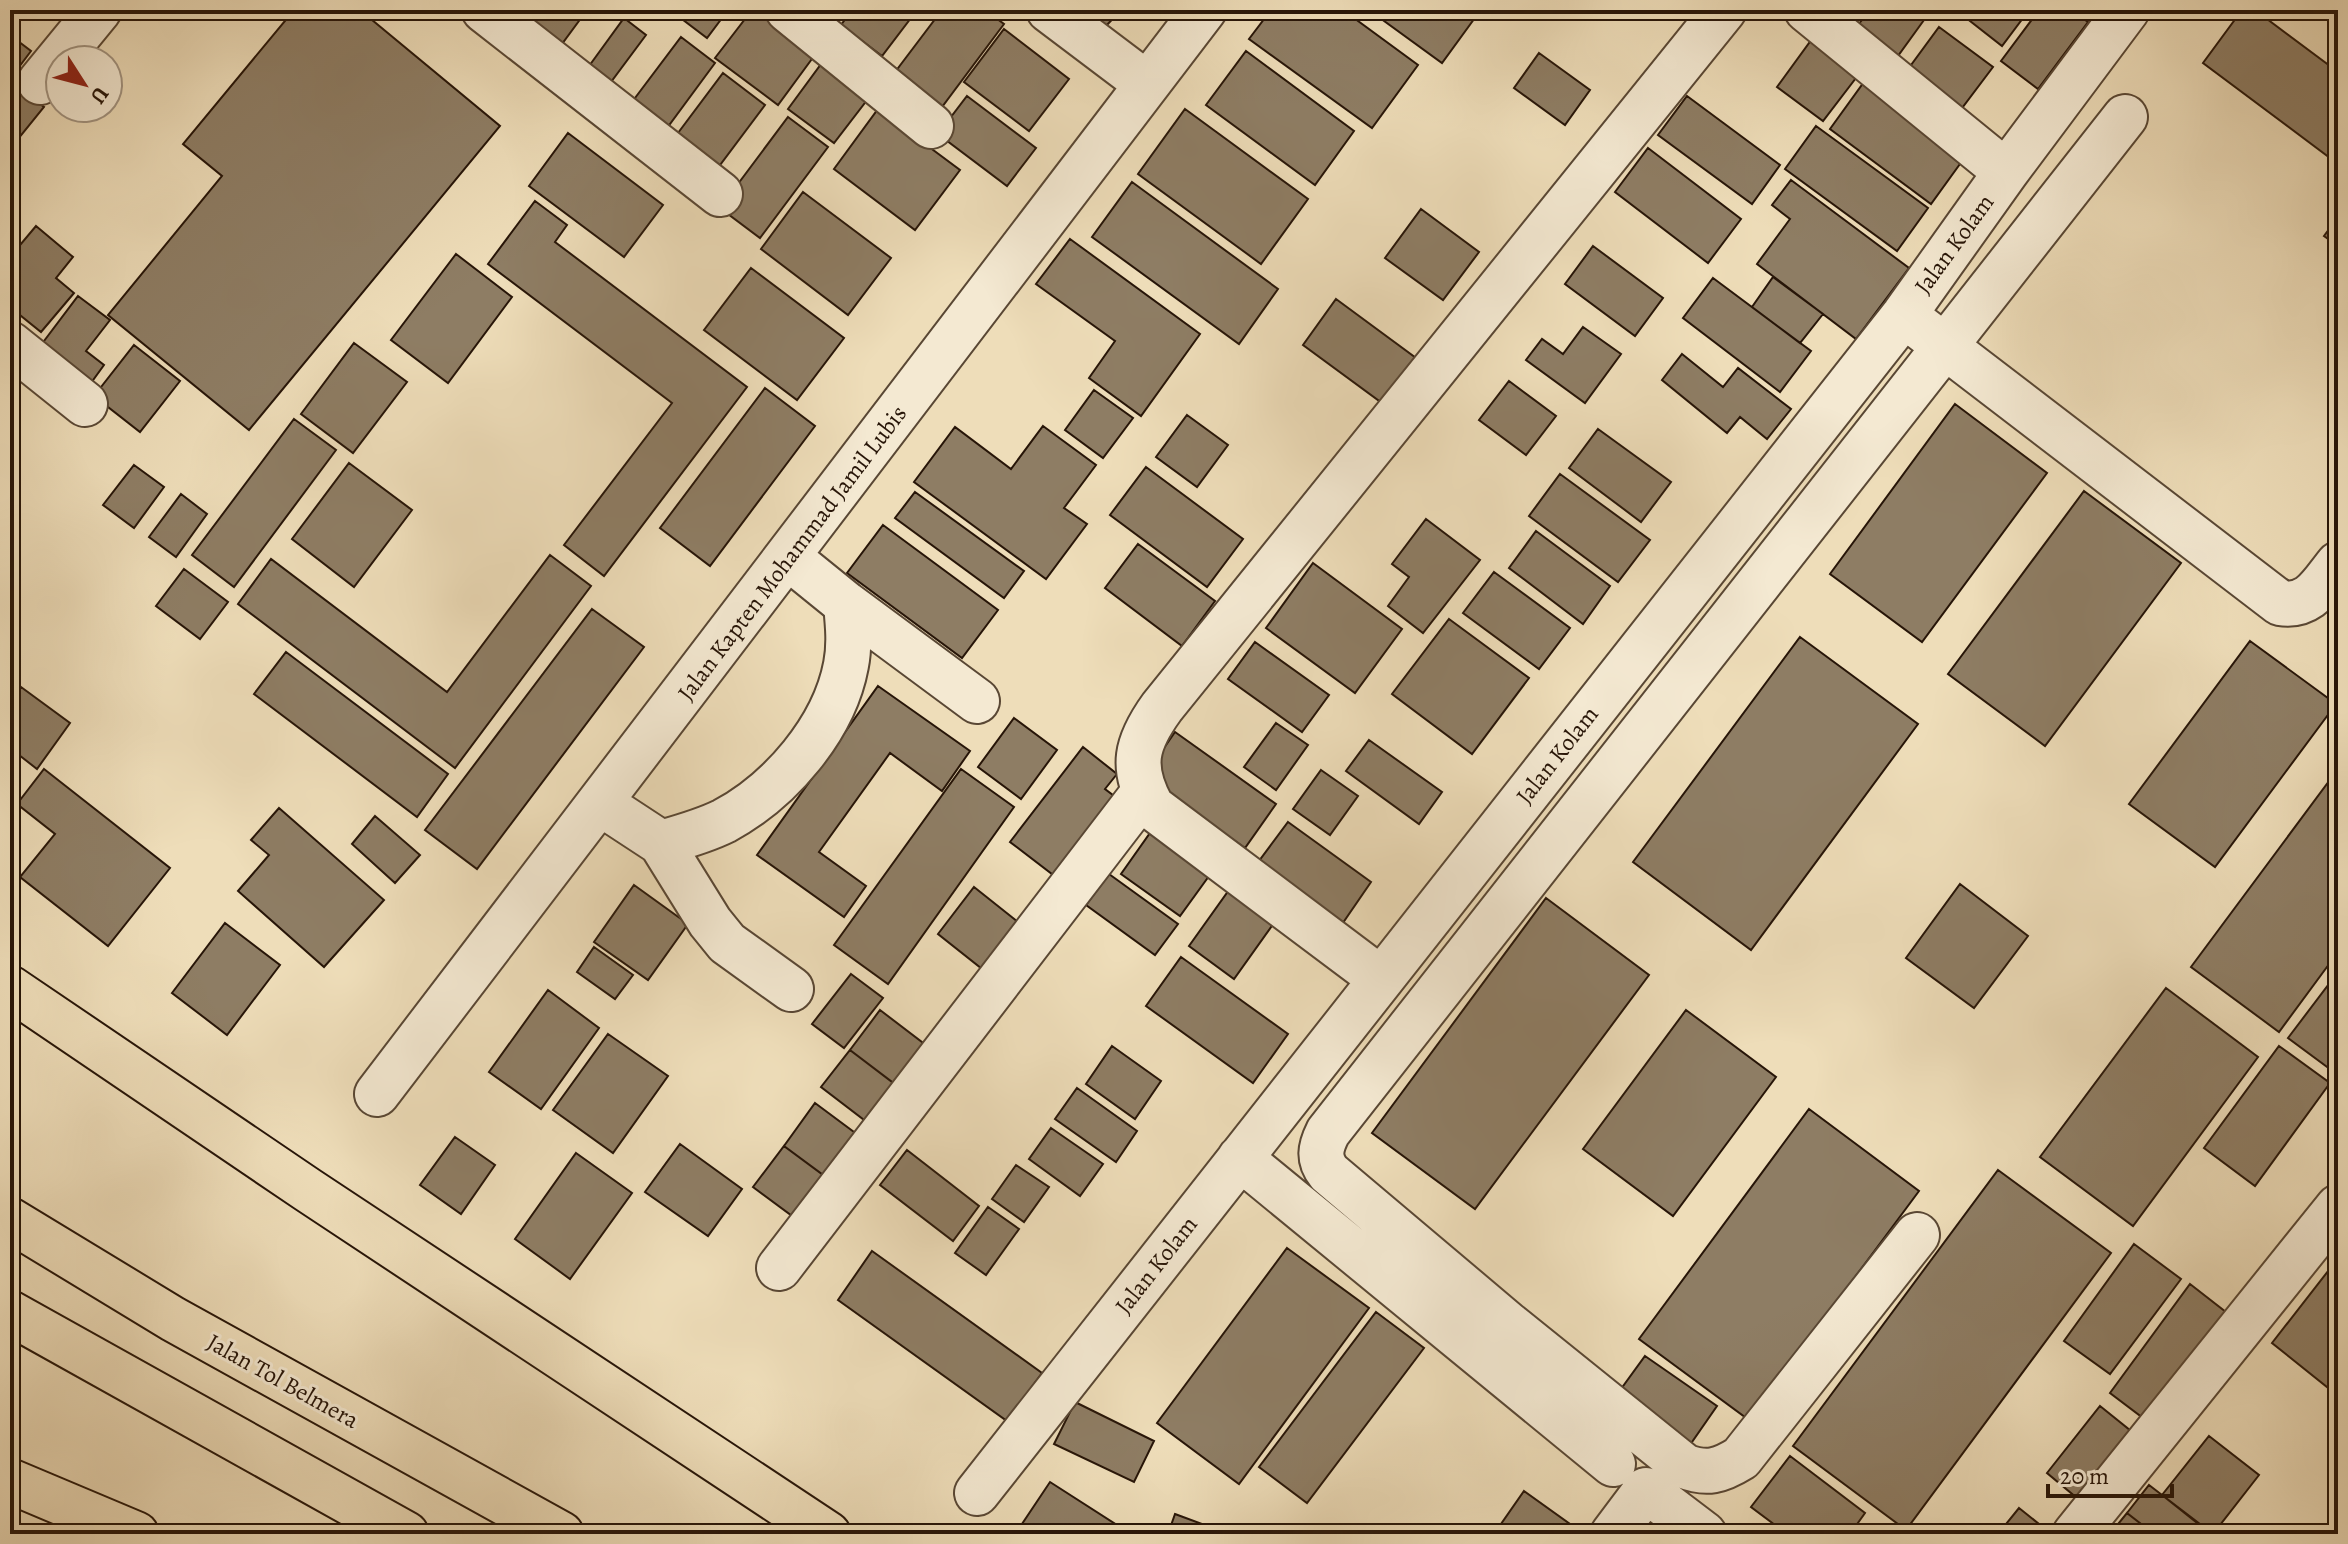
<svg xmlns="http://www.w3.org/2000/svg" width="2348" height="1544" font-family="Alegreya,serif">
  <rect width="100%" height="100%" fill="#eeddb9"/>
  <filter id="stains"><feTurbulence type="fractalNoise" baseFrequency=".0025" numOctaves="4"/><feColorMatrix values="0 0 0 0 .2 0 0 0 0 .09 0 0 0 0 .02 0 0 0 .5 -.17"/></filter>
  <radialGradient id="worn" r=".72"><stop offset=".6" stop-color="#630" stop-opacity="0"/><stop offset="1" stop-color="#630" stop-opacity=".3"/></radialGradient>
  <path fill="#8e7d64" stroke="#271508" stroke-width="2" d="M294,10H360L500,126L249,430L108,315L222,176L183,144Z
    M500,10H587L556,52Z
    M670,10H728L707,38Z
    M752,10H761L817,52L778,105L715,58Z
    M852,10H917L882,56L841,25Z
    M942,10H985L1004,24L933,119L886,84Z
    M1085,10H1121L1105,27Z
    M1271,10H1343L1418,65L1372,128L1249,39Z
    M1369,10H1470L1477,15L1442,63Z
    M1870,10H1911L1924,20L1895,60L1854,30Z
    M1956,10H2029L2002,46Z
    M2039,10H2071L2088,22L2038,89L2001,61Z
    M2242,10H2255L2338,72V164L2203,63Z
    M624,18L646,35L605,90L584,73Z
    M1939,27L1993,67L1956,116L1903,76Z
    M1004,29L1069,79L1029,131L964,82Z
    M10,35L31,51L10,79Z
    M681,37L715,63L667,128L632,102Z
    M1812,39L1859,74L1823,121L1777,87Z
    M1246,51L1354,131L1315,185L1206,105Z
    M1539,53L1590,90L1565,125L1514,88Z
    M827,56L874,91L834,143L788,109Z
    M723,73L765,105L711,177L669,145Z
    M1864,82L1965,157L1931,204L1830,129Z
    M22,90L44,107L10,149V106Z
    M967,96L1036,148L1007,186L938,134Z
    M1687,96L1780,165L1752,204L1658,135Z
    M878,109L960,170L915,230L834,169Z
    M1185,109L1308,199L1261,264L1138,174Z
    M788,117L828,147L760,238L720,208Z
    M1816,126L1928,208L1897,251L1785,169Z
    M568,133L663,205L624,257L529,186Z
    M1648,148L1741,219L1708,263L1615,192Z
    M1791,180L1909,268L1856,339L1757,264L1790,219L1772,205Z
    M1132,182L1278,289L1239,344L1092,237Z
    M803,192L891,258L848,315L761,249Z
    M535,201L567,225L555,242L747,387L604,576L564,545L672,403L488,264Z
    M1421,209L1479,252L1443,300L1385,258Z
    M2338,217V246L2324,236Z
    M36,226L73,257L56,278L74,293L41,332L10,307V257Z
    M1070,239L1200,334L1141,416L1089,378L1115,341L1036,284Z
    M1593,246L1663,298L1635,336L1565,284Z
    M456,254L512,297L448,383L391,340Z
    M751,268L844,338L797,400L704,330Z
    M1773,277L1823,314L1800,343L1752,307Z
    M1713,278L1811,351L1780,392L1683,318Z
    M78,296L110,320L86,351L104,365L88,387L38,349Z
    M1336,299L1416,358L1382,403L1303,345Z
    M1583,327L1621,354L1585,403L1526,360L1542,339L1563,354Z
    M354,343L407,382L353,453L301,414Z
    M134,345L180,381L140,432L94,396Z
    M1682,354L1723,387L1738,368L1791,409L1767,439L1740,417L1727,433L1662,380Z
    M1509,381L1556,416L1526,455L1479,420Z
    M765,388L815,426L710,566L660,528Z
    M1094,390L1133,418L1103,458L1065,430Z
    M1955,404L2047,473L1922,642L1830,574Z
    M1187,415L1228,445L1197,487L1156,457Z
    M294,419L336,450L234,587L192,555Z
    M1043,426L1096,465L1064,508L1087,524L1046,579L914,482L955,427L1011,469Z
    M1598,429L1671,482L1641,522L1569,468Z
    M349,463L412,510L354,587L292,539Z
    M134,465L164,487L134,528L103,505Z
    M1146,467L1243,539L1207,587L1110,515Z
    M1560,474L1650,540L1618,582L1529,516Z
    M2084,491L2181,563L2045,746L1948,674Z
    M915,492L1024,571L1004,598L895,518Z
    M181,494L207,514L176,557L149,537Z
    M1426,519L1480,560L1423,633L1388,606L1409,577L1392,564Z
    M883,525L998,610L962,658L847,573Z
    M1536,531L1610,586L1583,624L1509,568Z
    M1138,544L1215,601L1182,646L1105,588Z
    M550,555L591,586L455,768L238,604L271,559L447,692Z
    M1313,563L1402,629L1355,693L1266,628Z
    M184,569L228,602L200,639L156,606Z
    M1494,572L1570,628L1539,669L1463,613Z
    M592,609L644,647L477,869L425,830Z
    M1449,619L1529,678L1472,754L1392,694Z
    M1800,637L1918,724L1751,950L1633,862Z
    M2250,641L2336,704L2215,867L2129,804Z
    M1255,642L1329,695L1302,732L1228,679Z
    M286,652L448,774L417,817L254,694Z
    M878,686L970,751L942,791L890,753L819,852L866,886L844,917L757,855Z
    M21,687L70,723L37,769L10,748V703Z
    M1014,718L1057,750L1021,799L978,767Z
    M1276,723L1308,745L1276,790L1244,767Z
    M1175,732L1276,804L1245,848L1144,777Z
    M1369,740L1442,792L1419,824L1346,771Z
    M1083,747L1117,774L1105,789L1126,805L1065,884L1010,842Z
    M44,769L170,868L108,946L20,877L55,834L17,804Z
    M961,769L1014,807L888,984L834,945Z
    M2338,769V952L2279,1032L2191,967Z
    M1321,770L1358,796L1330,835L1293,809Z
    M279,808L384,900L324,967L238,891L269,855L251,840Z
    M375,816L420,855L395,883L352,844Z
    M1288,822L1371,882L1338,930L1253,869Z
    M1150,833L1209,876L1180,916L1121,874Z
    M1109,874L1178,924L1155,955L1086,905Z
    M1960,884L2028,936L1974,1008L1906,958Z
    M634,885L688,924L648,980L594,942Z
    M974,887L1028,930L991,976L938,934Z
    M1229,890L1274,923L1234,979L1189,946Z
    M1546,898L1649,975L1475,1209L1372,1133Z
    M225,923L280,965L227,1035L172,993Z
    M594,947L633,975L615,999L577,972Z
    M1181,957L1288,1034L1253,1083L1146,1006Z
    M2338,972V1075L2288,1038Z
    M851,974L883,998L844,1048L812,1024Z
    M2166,988L2258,1057L2133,1226L2040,1157Z
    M548,990L599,1028L541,1109L489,1072Z
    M880,1010L931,1049L900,1088L850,1050Z
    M1686,1010L1776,1077L1673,1216L1583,1149Z
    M608,1034L668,1076L613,1153L553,1110Z
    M1112,1046L1161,1081L1135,1119L1086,1084Z
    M2279,1046L2330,1083L2255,1186L2204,1148Z
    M850,1050L900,1088L872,1126L821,1087Z
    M1077,1088L1137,1131L1116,1162L1055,1119Z
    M815,1103L866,1141L834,1183L784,1146Z
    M1809,1109L1919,1191L1749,1420L1639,1339Z
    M1051,1128L1103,1164L1080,1196L1029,1159Z
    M455,1137L495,1165L461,1214L420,1185Z
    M680,1144L742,1189L708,1236L645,1192Z
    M784,1146L834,1183L803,1224L753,1187Z
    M907,1150L979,1206L953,1241L880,1185Z
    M576,1153L632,1193L570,1279L515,1239Z
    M1016,1165L1049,1187L1024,1222L992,1199Z
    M1998,1170L2111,1253L1906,1530L1793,1446Z
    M988,1207L1019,1229L986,1275L955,1253Z
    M2134,1244L2181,1279L2110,1374L2064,1341Z
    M1287,1248L1369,1308L1239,1484L1157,1423Z
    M872,1251L1042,1373L1007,1421L838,1300Z
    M2332,1266L2338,1271V1384L2332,1391L2272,1343Z
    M2190,1284L2231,1316L2151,1424L2110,1393Z
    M1376,1312L1424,1348L1307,1503L1259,1467Z
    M1645,1356L1717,1406L1685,1452L1613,1400Z
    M1075,1402L1154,1441L1134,1482L1054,1444Z
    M2100,1406L2131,1431L2077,1498L2047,1473Z
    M2209,1436L2259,1475L2213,1534L2162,1495Z
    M1790,1456L1865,1513L1850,1534H1787L1751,1507Z
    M1050,1482L1131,1534H1038L1022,1524Z
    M2149,1485L2162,1495L2211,1534H2154L2127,1513Z
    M1524,1491L1584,1534H1494Z
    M2019,1508L2049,1532L2047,1534H1998Z
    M2127,1513L2154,1534H2110Z
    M1175,1514L1229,1534H1168Z"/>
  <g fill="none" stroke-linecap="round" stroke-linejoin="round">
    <g stroke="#594734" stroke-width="48">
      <path id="minor" d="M484,10L720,194
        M788,10L931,126
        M1049,10L1147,84
        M1807,10L2006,172
        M40,82L99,10
        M1921,328L2280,603C2310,608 2321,585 2338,564
        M10,344L85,404
        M788,557L846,604L977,701
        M600,803L661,843L710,922L727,943L791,989
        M661,843C682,837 704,831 724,821C780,791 834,729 846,665C850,645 848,625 846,604
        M1381,979L1152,807C1130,767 1136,743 1162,707L1724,10
        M377,1094L1204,10
        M1240,1158L1613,1464
        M1917,1235L1741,1458C1720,1471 1707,1475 1684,1466L1509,1325L1329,1173C1318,1159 1320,1148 1328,1132L2125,117
        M779,1268L1144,792
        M977,1493L1904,315L2006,172L2127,10
        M1613,1534L1646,1490L1704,1534
        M2075,1534L2338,1207"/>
    </g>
    <g stroke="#271508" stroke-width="48">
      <path id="highway" d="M10,988L308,1190L828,1534
        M10,1220L173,1319L561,1534
        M10,1313L406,1534
        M10,1481L136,1534"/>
    </g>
    <use href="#minor" stroke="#f4e9d2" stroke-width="44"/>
    <use href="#highway" stroke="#eeddb9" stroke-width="44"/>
  </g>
  <g text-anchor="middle" stroke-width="6" stroke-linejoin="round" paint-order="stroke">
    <g font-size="24" fill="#271508" stroke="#f4e9d2">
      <text transform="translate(1954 244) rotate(-54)" y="8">Jalan Kolam</text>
      <text transform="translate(792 553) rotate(-53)" y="8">Jalan Kapten Mohammad Jamil Lubis</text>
      <text transform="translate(1557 755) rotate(-52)" y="8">Jalan Kolam</text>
      <text transform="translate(1156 1265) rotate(-52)" y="8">Jalan Kolam</text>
      <text transform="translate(283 1381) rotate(29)" y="8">Jalan Tol Belmera</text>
    </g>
  </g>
  <rect width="2348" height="1544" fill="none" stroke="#eeddb9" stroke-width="40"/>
  <rect x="12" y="12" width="2324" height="1520" fill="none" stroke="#271508" stroke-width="4"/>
  <rect x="20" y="20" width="2308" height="1504" fill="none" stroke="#271508" stroke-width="2"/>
  <g transform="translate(84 84) rotate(126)"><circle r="38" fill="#f4e9d2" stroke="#a29481" stroke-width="2"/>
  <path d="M0-6L14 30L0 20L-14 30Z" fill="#8f2418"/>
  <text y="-12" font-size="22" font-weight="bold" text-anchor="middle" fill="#271508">U</text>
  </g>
  <path d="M2048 1484v12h124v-12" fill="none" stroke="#271508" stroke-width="4"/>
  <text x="2060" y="1484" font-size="24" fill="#271508" stroke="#f4e9d2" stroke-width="6" paint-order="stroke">20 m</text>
  <rect width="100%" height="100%" filter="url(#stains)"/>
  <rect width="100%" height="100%" fill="url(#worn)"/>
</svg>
